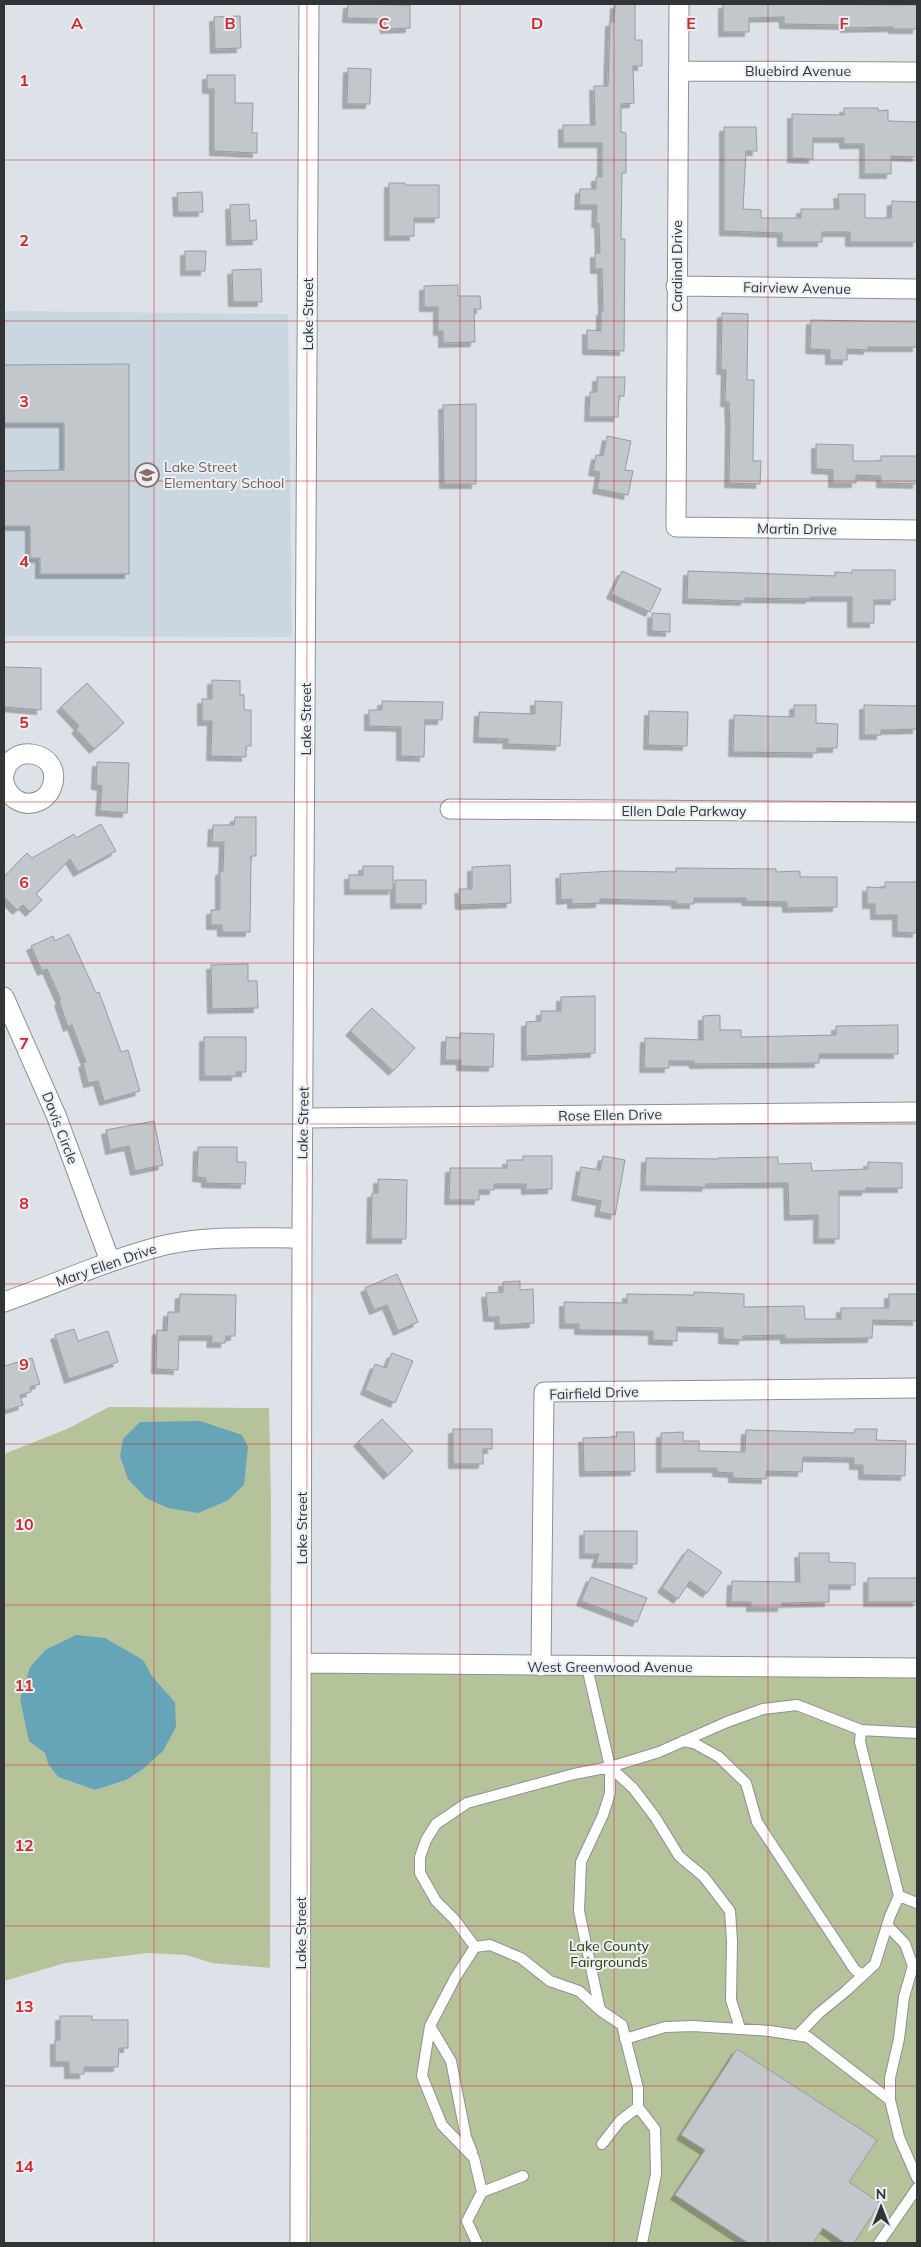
<svg xmlns="http://www.w3.org/2000/svg" width="921" height="2247" font-family="Mulish,sans-serif">
  <defs>
    <filter id="shadow"><feDropShadow dx="-4.5" dy="4.5" stdDeviation="0" flood-color="#0004"/></filter>
  </defs>
  <rect width="100%" height="100%" fill="#dce2e7"/>
  <path fill="#cad6e0" d="M4,311L288,314L292,637L4,636Z"/>
  <path fill="#b5c39a" fill-rule="evenodd" d="M109,1407L269,1408L271,1500L270,1968L212,1963L187,1955L148,1953L65,1963L4,1981V1454L67,1429ZM45,1650L142,1660L152,1676L175,1702L126,1780L95,1790L58,1777L48,1764L45,1753L25,1719L20,1699L30,1667Z
    M300,1664L917,1665V2243H300Z"/>
  <path fill="#66a4b7" d="M200,1421L242,1435L248,1447L244,1485L227,1501L198,1513L168,1508L146,1498L128,1479L120,1456L123,1439L140,1422Z
    M76,1635L105,1638L143,1660L152,1676L175,1702L176,1727L163,1751L143,1769L126,1780L95,1790L58,1777L48,1764L45,1753L29,1741L20,1699L30,1667L45,1650Z"/>
  <path fill="#c1c7cb" stroke="#969ca0" filter="url(#shadow)" d="M348,4L410,5V28L385,29L384,19L347,18Z
    M615,4H635V40H642V66H633L634,103L621,104V132L626,133V173H622L621,239H625L624,351L587,350V330L601,331V311H603L602,269H595V253H600L599,223H596L597,205H579L580,189H596V177H602V143H563V125H595L594,86H608L610,22H614Z
    M723,4L917,5V29H893V27L845,28V25L784,24V17L749,18V32H723Z
    M240,16L241,48L215,49L214,17Z
    M348,68L371,69L370,104H347Z
    M207,75H235V103H253L252,133H257V153L214,151V89H207Z
    M844,108H878V111L888,110V121L917,122V157L891,156V174H864V144H844V138H813V159L792,158V114L844,115Z
    M724,127H756L757,151H746L743,209L761,210V218H801V209H839L838,194H865V218H891L892,201L917,202V242H850V232H822V242H782V233L724,231Z
    M389,183H405V185H439V218H414V236H389Z
    M202,192L203,212H178L177,193Z
    M249,204L250,221L256,220L257,240L231,241L230,205Z
    M185,251H206L205,271H185Z
    M261,269L262,302H233L232,270Z
    M458,285V296H480L481,309H474L475,342L443,343V331H438V307H424V286Z
    M722,313L748,314L747,380H754L753,461H761L760,484L729,483L730,423L729,402H725L726,370H721Z
    M811,320L917,322V347H868V350L847,349V360H830V350L810,349Z
    M129,364V574H40V558H30V526H4V471L64,470V423H4V365Z
    M597,377H625L624,396H619L618,417H589L590,392H597Z
    M476,404V484H444L443,405Z
    M607,436L631,441L625,470L633,471L628,495L597,489L600,472L593,471L596,455L603,456Z
    M816,444L853,445V461H881V456H917V484L881,483V476L856,475V483H833V470L816,469Z
    M852,570H895V600H874V623H852V597H810V599L745,598V601L687,599L688,571L835,576V572L852,573Z
    M622,571L661,589L650,612L611,594Z
    M652,613L670,614V632L652,631Z
    M4,667L41,668V710L4,707Z
    M212,680L240,681V695H244V710H251V746H246V757L211,756L212,721H202V699H212Z
    M87,683L124,723L94,749L76,729L79,726L61,707Z
    M382,701L443,702L442,720H425L424,757L401,756V727L369,726V710H382Z
    M535,701L562,702L560,746L507,744L508,739L478,738L479,712L535,714Z
    M794,705H816V723L838,724L837,748H817V753L733,752L734,715L794,717Z
    M864,705L917,706V729L881,730V735H864Z
    M649,711L688,712L687,746L648,745Z
    M97,762L129,763L127,813L100,811L102,786L96,785Z
    M235,817H256V856H251L250,932H222V925H211V910H220V871H223L224,842H212L213,825H234Z
    M101,824L116,851L78,872L70,859L36,894L42,900L30,912L23,905L17,910L4,897V877L27,853L32,858L74,834L76,838Z
    M510,865L511,903L460,905L459,889H472V867Z
    M363,866H393V890H349V875H363Z
    M676,868L776,869V872L800,871V877H837V907L787,908V902L746,901V898H694V904H676V901L600,899V903L572,904V899L561,900L560,874L613,871L676,872Z
    M395,880H426V904H395Z
    M885,882H917V933L897,932V915H875V904H867V887L885,888Z
    M69,934L96,993L99,992L121,1052L128,1050L140,1091L104,1101L98,1081L88,1083L83,1063L86,1062L72,1025L68,1027L59,1001L61,1000L47,969L42,971L31,946L53,936L55,941Z
    M248,964V981H257L258,1008L212,1009L211,965Z
    M595,996V1053L526,1056V1022L541,1021V1011H561V997Z
    M372,1008L415,1048L393,1071L350,1031Z
    M720,1015V1030H741V1037L836,1035V1026L898,1025V1054H819V1063L694,1064V1061H669V1068H644L645,1038L703,1040V1016Z
    M460,1033L494,1034L493,1067L461,1066V1060H445L446,1037L460,1038Z
    M204,1037H246V1072H236V1076H204Z
    M154,1121L163,1165L135,1171L129,1146L110,1150L106,1130Z
    M198,1147H237V1162H246L245,1184L206,1183V1178L197,1177Z
    M523,1156H552V1189L526,1190V1184H494V1190H479V1200H449L450,1168H507V1160H523Z
    M603,1156L625,1160L615,1215L599,1212L601,1201L576,1196L581,1167L600,1170Z
    M778,1157V1164L811,1163L812,1171L868,1169V1162L902,1163V1188H866V1191H839V1239H818V1215L789,1216L788,1183L706,1184V1187L645,1186L646,1158L718,1159V1158Z
    M378,1179L407,1180L406,1239H371L372,1193H378Z
    M397,1274L418,1322L398,1331L387,1305L374,1310L365,1288Z
    M520,1281V1290L533,1289L534,1323L499,1325V1317H488L486,1293L503,1292V1282Z
    M694,1292L744,1294V1307L804,1306L805,1319H841V1308H889V1294H917V1321L873,1320L872,1338L785,1339V1335L743,1336V1340L723,1339V1328L677,1327V1341L653,1340V1331L579,1330V1324H564V1302L627,1303V1294L694,1295Z
    M180,1294L236,1295L235,1336H226L225,1343H211L212,1336H179L178,1370L156,1369L157,1330L167,1331L168,1312H179Z
    M74,1329L78,1341L108,1331L118,1362L69,1379L55,1335Z
    M392,1353L413,1361L395,1403L365,1390L375,1364L386,1368Z
    M32,1358L40,1384L30,1387L31,1392L20,1395L23,1405L4,1411V1366Z
    M382,1419L413,1451L388,1475L358,1442Z
    M453,1429H492V1449H483V1464H453Z
    M855,1429H877L876,1440L906,1441L905,1476L863,1475V1465H854V1458L803,1457L802,1472L766,1471V1479L733,1478V1473L717,1472V1468H661V1433L683,1432V1441H699V1451L745,1452L746,1430L854,1433Z
    M616,1432H634L635,1471L584,1472L583,1438L617,1437Z
    M584,1531H637V1564L596,1563L599,1554H584Z
    M688,1549L722,1572L707,1593L690,1581L678,1599L662,1588Z
    M799,1553H829V1562L855,1563V1585H829V1602L782,1603V1607H751V1602H731L732,1581L800,1582Z
    M591,1577L647,1598L637,1622L581,1601Z
    M868,1578H917V1602H868Z
    M60,2016H92V2020H128V2048H119L118,2067H84V2074H69V2062H55V2040H60Z
    M737,2049L877,2140L849,2182L880,2203L854,2243H845L823,2228L813,2243H748L675,2195L705,2150L681,2135Z"/>
  <g fill="none" stroke-linecap="round" stroke-linejoin="round">
    <g stroke="#8c9196" stroke-width="12">
      <path id="lane" d="M587,1667L610,1767V1793L603,1815L581,1862L579,1911L600,2010
        M861,1730L860,1742L899,1896L917,1903
        M683,1741L694,1743L719,1757L746,1783L757,1822L855,1970L863,1975
        M610,1767L633,1788L655,1817L679,1856L704,1877L730,1911L732,1941L731,2000L740,2028
        M887,1925L905,1944L913,1966L904,1997L899,2039L890,2078V2100
        M475,1947L490,1945L521,1958L550,1981L579,1991L600,2010L622,2025L638,2088V2107L620,2121L602,2144
        M430,2026L451,2061L466,2137L472,2152
        M798,2035L818,2014L846,1991L875,1964L890,1916L899,1896
        M625,2039L665,2027L693,2026L770,2031L808,2037L890,2100L899,2137L917,2178
        M638,2107L655,2129L656,2174L642,2243
        M482,2192L523,2176
        M477,2243L467,2221L482,2192L474,2158L442,2125L422,2076L430,2026L455,1978L475,1947L455,1920L436,1901L420,1873V1857L426,1840L436,1824L467,1803L574,1774L610,1767L659,1752L727,1722L763,1709L797,1705L861,1730L917,1733
        M879,2243L917,2188"/>
    </g>
    <g stroke="#8c9196" stroke-width="21">
      <path id="street" d="M679,4L676,527L917,530
        M679,71L917,72
        M676,286L917,289
        M4,775C9,742 60,750 53,783C51,791 46,798 39,801C23,808 8,798 4,782
        M450,809L917,812
        M4,997L56,1115L110,1261
        M304,1118L917,1112
        M4,1302C58,1283 110,1259 165,1245C210,1235 256,1238 302,1238
        M302,1663L917,1668
        M541,1666L544,1392L917,1388
        M300,2243L302,1238L309,4"/>
    </g>
    <use href="#lane" stroke="#fff" stroke-width="10"/>
    <use href="#street" stroke="#fff" stroke-width="19"/>
  </g>
  <path fill="none" stroke="#d62828" stroke-width="1" stroke-opacity="0.55" d="M154,4V2243M307,4V2243M460,4V2243M614,4V2243M768,4V2243M4,160H917M4,321H917M4,481H917M4,642H917M4,802H917M4,963H917M4,1124H917M4,1284H917M4,1444H917M4,1605H917M4,1765H917M4,1926H917M4,2086H917"/>
  <defs>
    <g id="school-ring" transform="scale(1.25)"><circle r="9.5" fill="#e9eff4" stroke="#8d6e63" stroke-width="1.5"/><path d="M0-5L7-2L0 1L-7-2ZM-4 1L0 2.5L4 1V4Q0 6-4 4Z" fill="#8d6e63"/></g>
  </defs>
  <g fill-rule="evenodd">
    <use href="#school-ring" x="147" y="475"/>
  </g>
  <g text-anchor="middle" stroke-width="4" stroke-linejoin="round" paint-order="stroke">
    <g font-size="14" fill="#323536" stroke="#e9eff4">
      <text x="798" y="76">Bluebird Avenue</text>
      <text transform="translate(677 266) rotate(-90)" y="5">Cardinal Drive</text>
      <text transform="translate(797 288) rotate(1)" y="5">Fairview Avenue</text>
      <text transform="translate(308 314) rotate(-90)" y="5">Lake Street</text>
      <text transform="translate(797 529) rotate(1)" y="5">Martin Drive</text>
      <text transform="translate(306 719) rotate(-90)" y="5">Lake Street</text>
      <text x="684" y="816">Ellen Dale Parkway</text>
      <text transform="translate(610 1115) rotate(-1)" y="5">Rose Ellen Drive</text>
      <text transform="translate(303 1123) rotate(-89)" y="5">Lake Street</text>
      <text transform="translate(60 1128) rotate(69)" y="5">Davis Circle</text>
      <text transform="translate(106 1265) rotate(-19)" y="5">Mary Ellen Drive</text>
      <text transform="translate(594 1393) rotate(-2)" y="5">Fairfield Drive</text>
      <text transform="translate(302 1528) rotate(-90)" y="5">Lake Street</text>
      <text x="610" y="1672">West Greenwood Avenue</text>
      <text transform="translate(301 1933) rotate(-90)" y="5">Lake Street</text>
    </g>
    <g font-size="14" fill="#785e54" stroke="#e9eff4" text-anchor="start">
      <text x="164" y="472">Lake Street<tspan x="164" dy="16">Elementary School</tspan></text>
    </g>
    <g font-size="14" fill="#2e3b01" stroke="#e9eff4">
      <text x="609" y="1951">Lake County<tspan x="609" dy="16">Fairgrounds</tspan></text>
    </g>
  </g>
  <g font-size="16" text-anchor="middle" font-weight="bold" fill="#d62828" stroke="#e9eff4" stroke-width="4" stroke-linejoin="round" paint-order="stroke">
    <text x="77" y="29">A</text>
    <text x="230" y="29">B</text>
    <text x="384" y="29">C</text>
    <text x="537" y="29">D</text>
    <text x="691" y="29">E</text>
    <text x="844" y="29">F</text>
    <text x="24" y="86">1</text>
    <text x="24" y="246">2</text>
    <text x="24" y="407">3</text>
    <text x="24" y="567">4</text>
    <text x="24" y="728">5</text>
    <text x="24" y="888">6</text>
    <text x="24" y="1049">7</text>
    <text x="24" y="1209">8</text>
    <text x="24" y="1370">9</text>
    <text x="24" y="1530">10</text>
    <text x="24" y="1691">11</text>
    <text x="24" y="1851">12</text>
    <text x="24" y="2012">13</text>
    <text x="24" y="2172">14</text>
  </g>
  <rect width="921" height="2247" fill="none" stroke="#323536" stroke-width="10"/>
  <g transform="translate(881 2207)" stroke="#e9eff4" stroke-width="4" paint-order="stroke">
  <path d="M0-4L9 19L0 12L-9 19Z" fill="#323536"/>
  <text y="-8" font-size="14" font-weight="bold" text-anchor="middle" fill="#323536">N</text>
  </g>
</svg>
